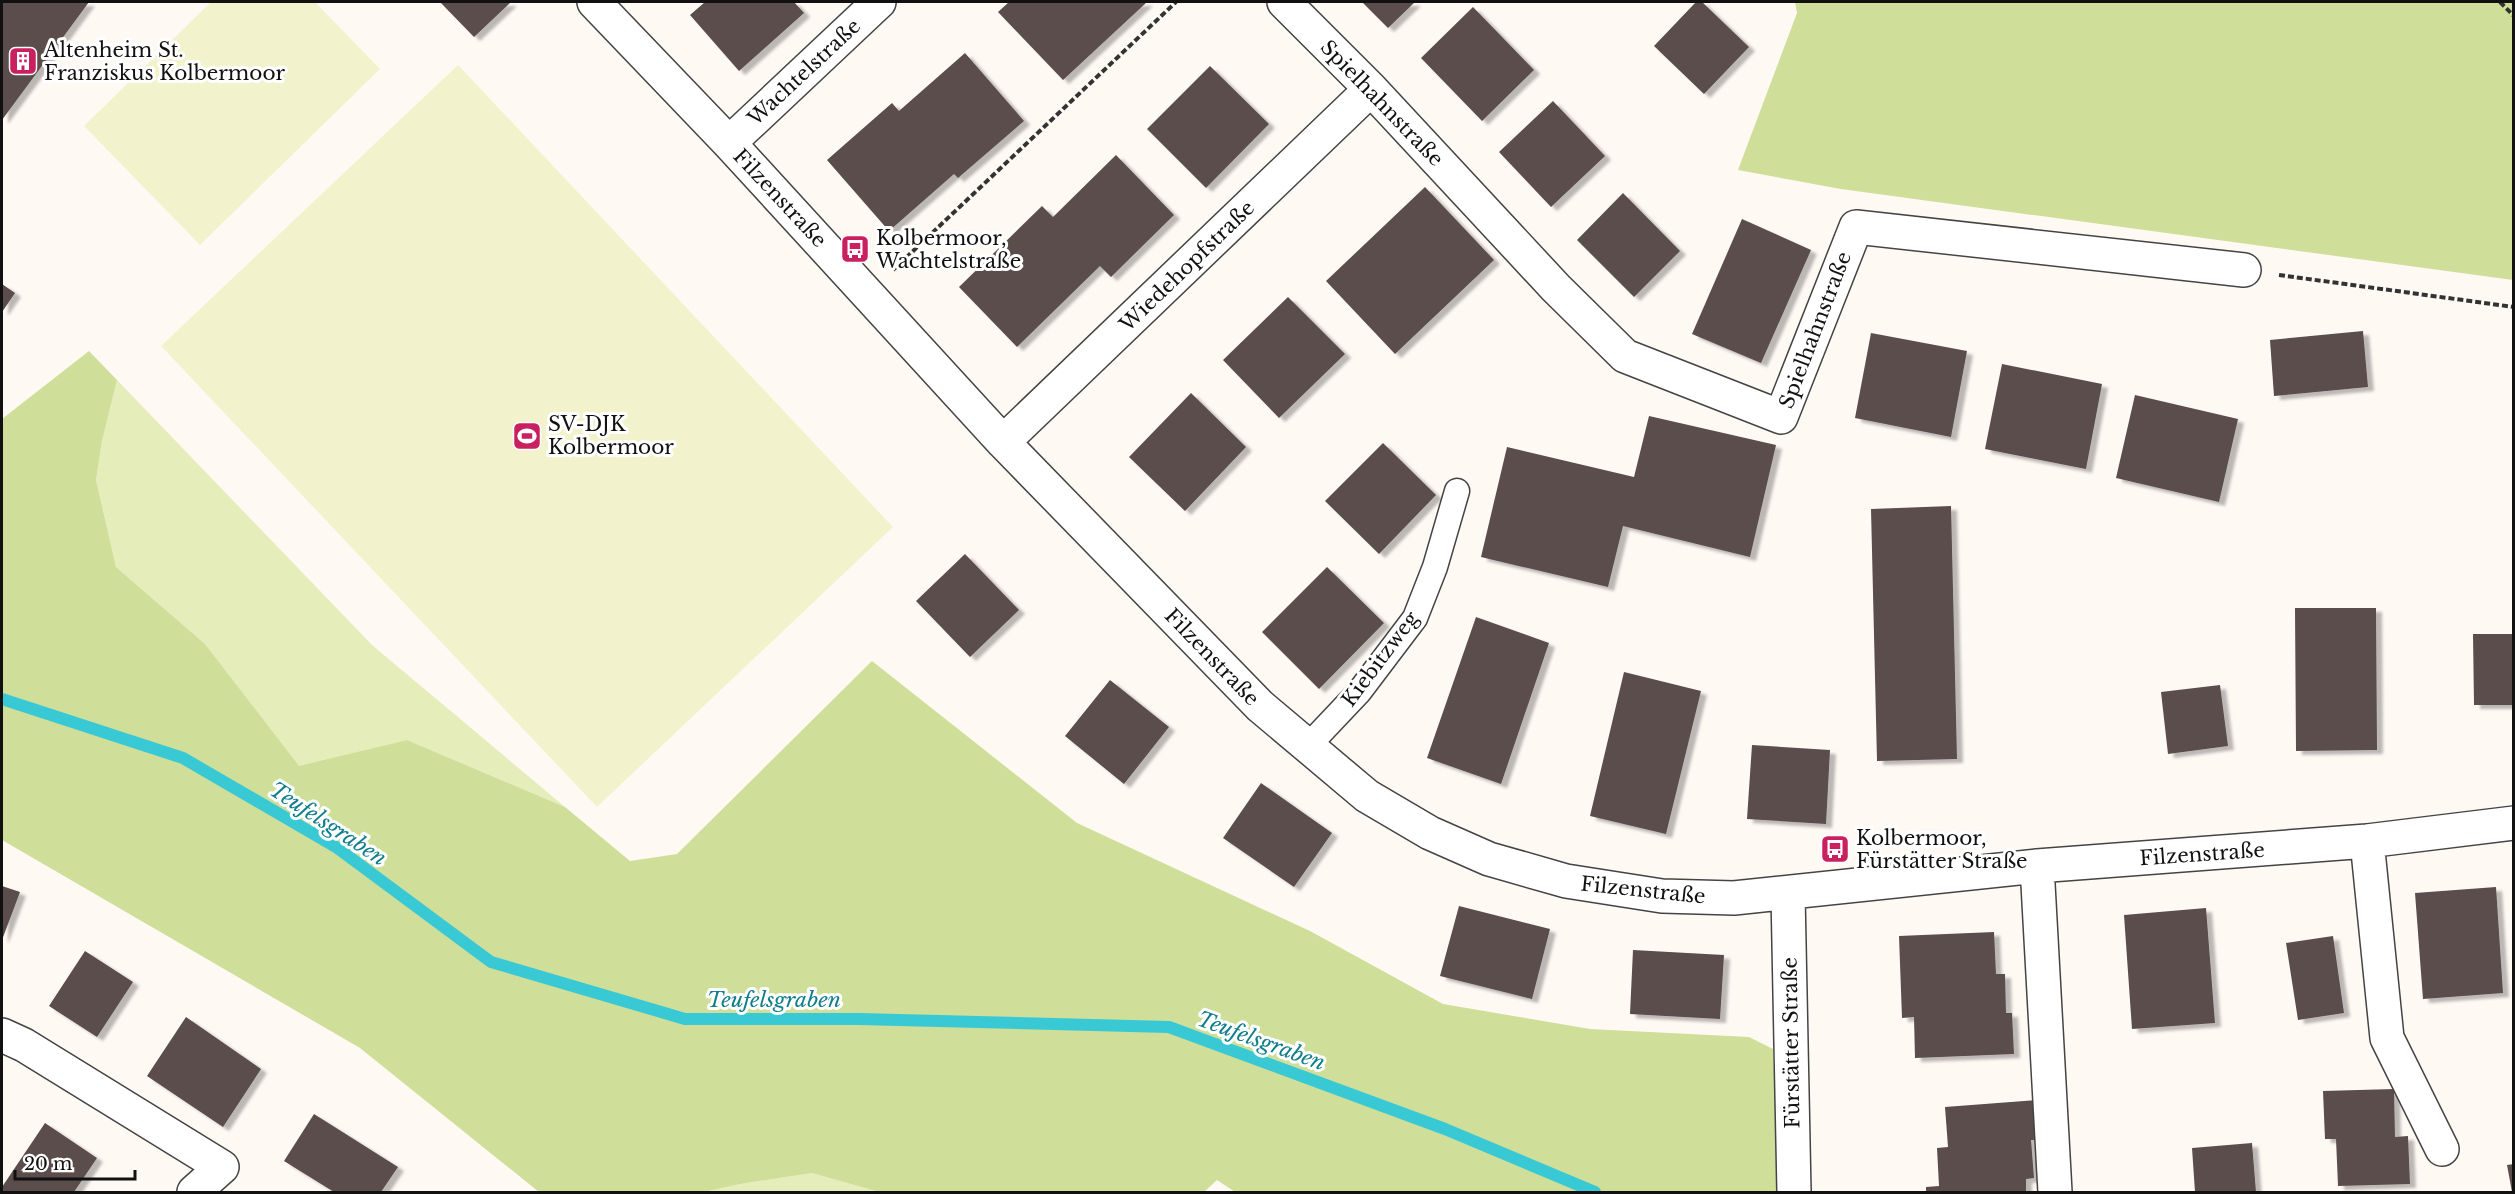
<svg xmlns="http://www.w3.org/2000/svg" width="2515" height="1194" font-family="'Libre Baskerville',serif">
  <defs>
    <filter id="shadow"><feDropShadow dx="6" dy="4" stdDeviation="1.5" flood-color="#0004"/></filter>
  </defs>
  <rect width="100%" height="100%" fill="#fff9f4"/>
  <path fill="#e5edbb" d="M117,380L372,645L565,807L407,740L299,767L205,644L116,567L96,480L102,441Z
    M812,1173L879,1192H704L740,1184Z"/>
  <path fill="#cfde99" d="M1795,2H2513V280L1841,189L1738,170L1797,13Z
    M89,351L117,380L102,441L96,480L116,567L205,644L299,766L407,740L565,807L630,861L677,854L872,661L1077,823L1310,931L1443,1004L1590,1029L1749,1037L1773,1049L1779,1192H1235L1217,1180L1204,1192H879L812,1173L740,1184L704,1192H539L360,1048L2,840V419Z"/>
  <path fill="#f2f3cd" d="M211,2H315L380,69L200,245L84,126Z
    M458,65L893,527L597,807L161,346Z"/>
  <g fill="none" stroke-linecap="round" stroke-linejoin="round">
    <path stroke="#39c9d4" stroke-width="12" d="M2,699L183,758L336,847L491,962L685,1019H859L1169,1027L1445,1129L1595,1192"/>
  </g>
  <path fill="#5a4d4c" filter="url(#shadow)" d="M2,2H89L2,120Z
    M440,2H511L474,37Z
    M705,2H794L804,13L739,71L690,15Z
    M1009,2H1147L1063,80L998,12Z
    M1362,2H1415L1388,28Z
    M1696,2H1702L1749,47L1704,94L1654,46Z
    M1473,7L1534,70L1482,121L1421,58Z
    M965,53L1024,121L958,178L954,174L889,231L827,160L892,103L899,111Z
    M1210,66L1269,124L1206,188L1147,129Z
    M1553,101L1605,156L1551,207L1499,152Z
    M1116,155L1174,215L1111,277L1100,266L1017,347L959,287L1042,206L1053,217Z
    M1425,187L1494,260L1395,354L1326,281Z
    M1623,193L1680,251L1634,297L1577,240Z
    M1742,219L1811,250L1761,363L1692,334Z
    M2,284L15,293L2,312Z
    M1288,297L1345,354L1279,418L1223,360Z
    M2363,331L2368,387L2274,396L2270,340Z
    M1871,333L1967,351L1951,437L1855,418Z
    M2002,364L2102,384L2086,469L1985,449Z
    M1191,393L1246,447L1185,511L1129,457Z
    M2135,395L2238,419L2219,502L2116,478Z
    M1649,416L1776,445L1750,557L1623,526L1608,587L1481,557L1507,447L1634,477Z
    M1383,443L1436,495L1379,554L1325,501Z
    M1951,506L1957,759L1877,761L1871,509Z
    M965,554L1019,610L970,657L916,601Z
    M1327,567L1384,623L1319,689L1262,632Z
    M2295,608H2376L2377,750L2296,751Z
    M1476,617L1549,643L1501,784L1427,758Z
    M2473,634H2514V705H2474Z
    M1624,672L1701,691L1666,834L1590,816Z
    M1110,680L1169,727L1124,784L1065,736Z
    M2220,685L2228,746L2168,754L2161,692Z
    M1752,745L1830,750L1826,824L1747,819Z
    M1261,783L1332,833L1294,887L1223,838Z
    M2,886L20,892L2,940Z
    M2496,887L2503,993L2423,999L2415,893Z
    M1459,906L1550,929L1532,999L1440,976Z
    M2206,908L2215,1023L2132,1029L2124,915Z
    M1994,932L1996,974H2005L2006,1013H2012L2014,1054L1915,1058L1914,1017L1902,1018L1899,936Z
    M2333,936L2344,1013L2298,1020L2286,943Z
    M1633,950L1724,955L1720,1019L1630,1014Z
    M85,951L133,982L97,1037L49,1006Z
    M186,1017L261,1069L223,1127L147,1076Z
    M2394,1089L2395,1137L2408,1136L2410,1184L2338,1186L2336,1139H2325L2323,1091Z
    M2038,1100L2041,1140H2031L2034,1178L2026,1179V1192H1926V1187L1939,1186L1937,1148L1948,1147L1945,1107Z
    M314,1114L398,1167L381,1192H334L284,1161Z
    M45,1123L97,1158L74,1192H2V1187Z
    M2252,1143L2256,1192H2195L2192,1148Z
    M2514,1164V1192H2512L2507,1165Z"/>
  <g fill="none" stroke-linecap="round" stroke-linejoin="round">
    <g stroke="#444" stroke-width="27">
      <path id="lane" d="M1307,747L1359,692L1415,618L1435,567L1457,491"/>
    </g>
    <g stroke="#444" stroke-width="36">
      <path id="street" d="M594,2L729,143L1003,442L1260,706L1367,796L1430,833L1489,859L1566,881L1662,896L1734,898L2037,866L2367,841L2514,823
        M1284,2L1371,89L1556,288L1625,356L1781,417L1856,227L2244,270
        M729,143L879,2
        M1003,442L1371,89
        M2367,841L2387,1038L2442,1149
        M2037,866L2055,1192
        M1788,894L1794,1192
        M2,1035L24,1045L222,1167L194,1192"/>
    </g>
    <path stroke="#333" stroke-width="4" stroke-dasharray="6 3" stroke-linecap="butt" d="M2500,2L2514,16
      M893,270L1176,2
      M2279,275L2514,307"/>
    <use href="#lane" stroke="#fff" stroke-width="24"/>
    <use href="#street" stroke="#fff" stroke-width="33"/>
  </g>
  <defs>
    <g id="building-square" transform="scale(1.5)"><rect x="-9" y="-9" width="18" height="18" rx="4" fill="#c9205f" stroke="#fff"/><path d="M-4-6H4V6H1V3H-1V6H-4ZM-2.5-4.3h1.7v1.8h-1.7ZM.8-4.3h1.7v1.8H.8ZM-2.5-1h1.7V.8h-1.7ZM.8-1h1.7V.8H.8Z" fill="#fff"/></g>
    <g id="bus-square" transform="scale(1.5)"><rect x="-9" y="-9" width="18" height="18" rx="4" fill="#c9205f" stroke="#fff"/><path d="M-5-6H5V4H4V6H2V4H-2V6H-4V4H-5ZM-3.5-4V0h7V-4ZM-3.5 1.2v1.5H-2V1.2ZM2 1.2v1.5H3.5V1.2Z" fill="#fff"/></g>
    <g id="stadium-square" transform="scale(1.5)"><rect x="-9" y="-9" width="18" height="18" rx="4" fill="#c9205f" stroke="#fff"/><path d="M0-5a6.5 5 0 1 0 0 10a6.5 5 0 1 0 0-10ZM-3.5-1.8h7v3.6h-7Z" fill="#fff"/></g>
  </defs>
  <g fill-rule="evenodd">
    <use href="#building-square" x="23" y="61"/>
    <use href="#bus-square" x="855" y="249"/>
    <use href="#stadium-square" x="527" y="436"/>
    <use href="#bus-square" x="1835" y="849"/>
  </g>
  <g text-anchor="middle" stroke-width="6" stroke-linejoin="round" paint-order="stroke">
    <g font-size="20" fill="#111" stroke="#fff" text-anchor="start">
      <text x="44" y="57">Altenheim St.<tspan x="44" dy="23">Franziskus Kolbermoor</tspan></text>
      <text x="876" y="245">Kolbermoor,<tspan x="876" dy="23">Wachtelstraße</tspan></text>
      <text x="548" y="431">SV-DJK<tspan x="548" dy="23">Kolbermoor</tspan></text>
      <text x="1856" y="845">Kolbermoor,<tspan x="1856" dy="23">Fürstätter Straße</tspan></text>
    </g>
    <g font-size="20" fill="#111" stroke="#fff">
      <text transform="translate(804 72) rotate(-43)" y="7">Wachtelstraße</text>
      <text transform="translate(1382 103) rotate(46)" y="7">Spielhahnstraße</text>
      <text transform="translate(780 198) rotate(47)" y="7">Filzenstraße</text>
      <text transform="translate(1187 266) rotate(-44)" y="7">Wiedehopfstraße</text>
      <text transform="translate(1815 330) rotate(-69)" y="7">Spielhahnstraße</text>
      <text transform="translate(1212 657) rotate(46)" y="7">Filzenstraße</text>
      <text transform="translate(1380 659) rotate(-53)" y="7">Kiebitzweg</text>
      <text transform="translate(2202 854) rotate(-4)" y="7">Filzenstraße</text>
      <text transform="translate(1643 890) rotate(6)" y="7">Filzenstraße</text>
      <text transform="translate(1791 1043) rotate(-91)" y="7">Fürstätter Straße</text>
    </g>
    <g font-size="21" font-style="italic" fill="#117e8c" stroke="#fff">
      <text transform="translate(328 824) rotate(33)" y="7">Teufelsgraben</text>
      <text x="774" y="1007">Teufelsgraben</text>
      <text transform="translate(1261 1041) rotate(20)" y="7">Teufelsgraben</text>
    </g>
  </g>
  <rect width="2515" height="1194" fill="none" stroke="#111111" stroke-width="6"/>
  <path d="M15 1170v9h120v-9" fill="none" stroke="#111111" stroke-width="3"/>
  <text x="24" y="1170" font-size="18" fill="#111111" stroke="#ffffff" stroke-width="4.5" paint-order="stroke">20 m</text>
</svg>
